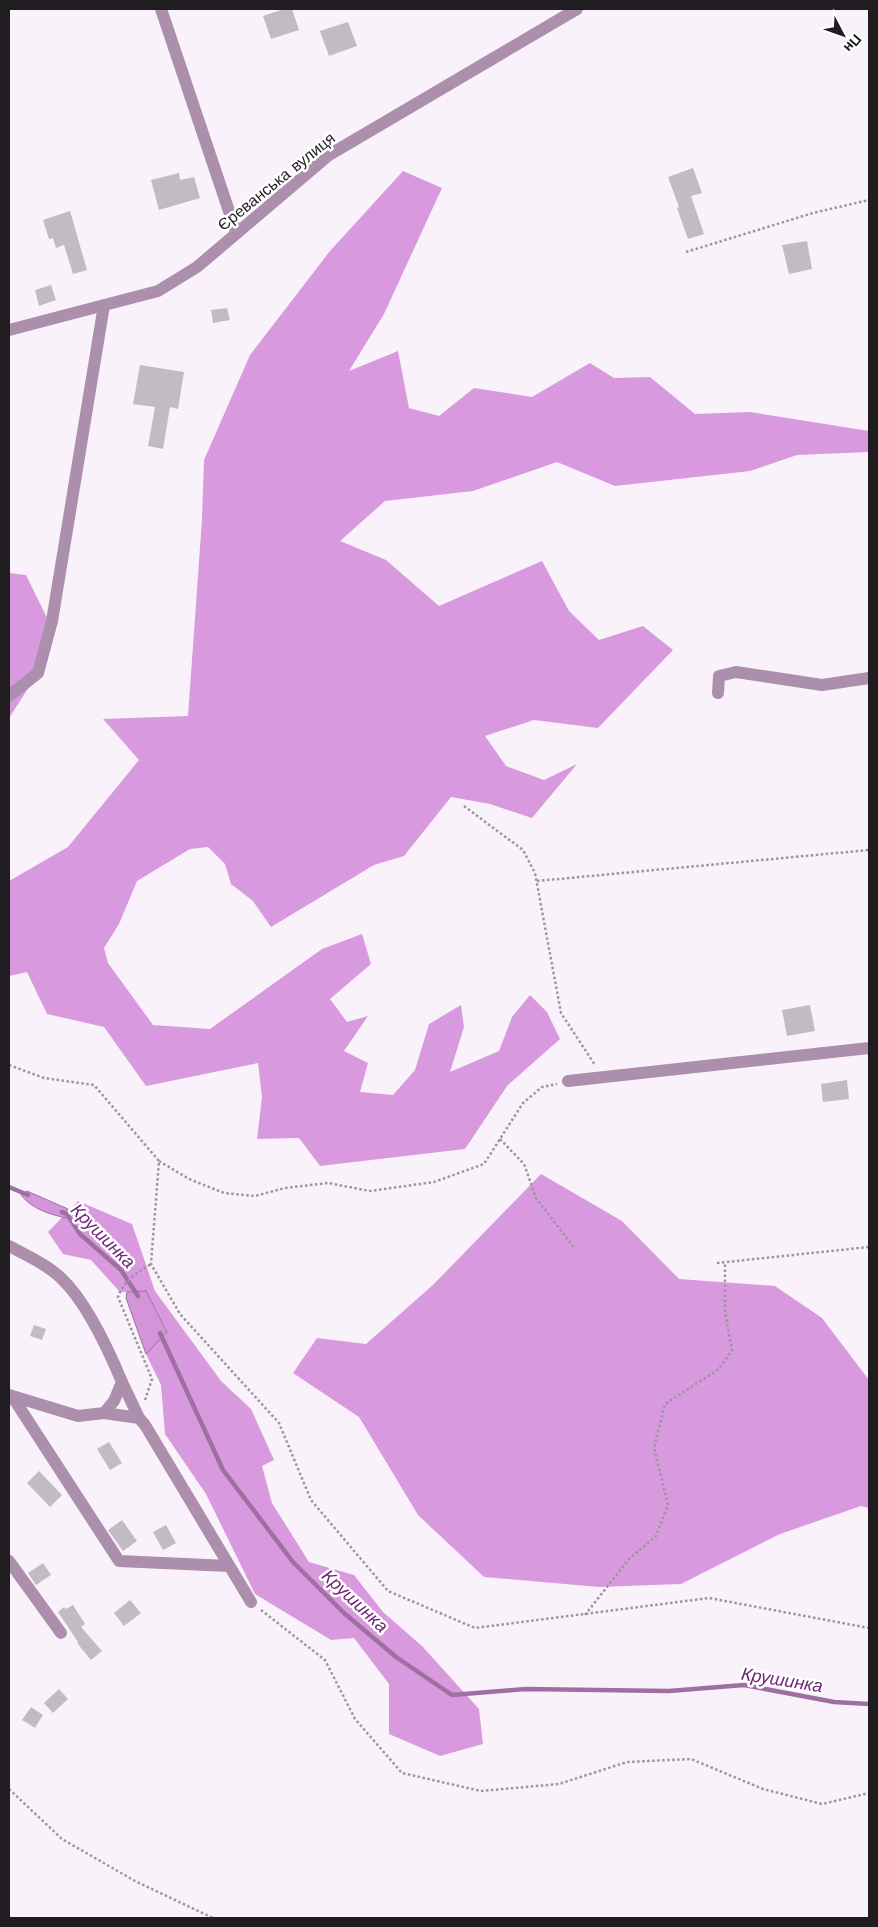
<svg xmlns="http://www.w3.org/2000/svg" width="878" height="1927" font-family="'Work Sans',sans-serif">
  <rect width="100%" height="100%" fill="#faf2fb"/>
  <path fill="#d999de" d="M403,171L442,188L384,314L349,371L398,351L409,408L439,416L474,388L532,397L590,363L614,378L650,377L695,414L750,412L869,431V452L797,455L750,471L615,486L557,462L473,491L385,501L340,541L386,560L439,606L542,561L569,611L599,640L643,626L673,650L598,728L534,720L485,736L506,766L544,780L577,764L532,818L490,804L451,797L404,856L374,865L271,927L253,901L231,884L225,864L208,847L190,849L137,881L119,924L104,948L108,963L153,1025L210,1029L322,949L362,934L371,964L330,999L347,1022L368,1016L344,1051L368,1063L360,1092L393,1095L415,1070L429,1024L461,1005L464,1027L450,1072L499,1051L512,1017L530,995L547,1012L560,1039L507,1086L465,1149L320,1166L299,1138L257,1139L262,1097L258,1063L146,1086L104,1027L47,1014L27,972L9,976V881L68,847L139,760L103,719L188,716L202,519L204,460L250,355L330,251Z
    M9,573L26,575L51,626L38,673L9,718Z
    M541,1174L622,1221L679,1279L775,1286L822,1318L869,1380V1508L861,1506L780,1534L681,1584L599,1587L484,1577L418,1515L359,1417L293,1373L317,1338L366,1344L434,1284Z
    M78,1201L132,1224L155,1291L221,1381L251,1409L274,1460L262,1466L272,1503L309,1562L354,1575L383,1612L422,1646L479,1709L483,1744L440,1756L389,1734V1684L354,1638L331,1640L255,1594L206,1494L165,1434L161,1385L146,1354L167,1331L146,1291L120,1292L91,1260L63,1254L48,1232Z"/>
  <path fill="#d494d8" stroke="#9e70a1" d="M27,1191L68,1209L66,1218C49,1214 32,1209 21,1195Z
    M146,1291L167,1332L146,1354L126,1298L127,1292Z"/>
  <g fill="none" stroke-linecap="round" stroke-linejoin="round">
    <path stroke="#9e70a1" stroke-width="4.5" d="M9,1187L28,1195
      M62,1212L67,1214L80,1234L121,1270L138,1296
      M160,1333L223,1470L293,1562L344,1613L396,1657L452,1695L525,1689L669,1691L744,1685L834,1702L869,1704"/>
  </g>
  <path fill="#c3bbc3" d="M284,9H292L299,30L271,39L263,16Z
    M348,22L357,46L329,56L320,31Z
    M693,168L702,193L691,196L704,234L688,239L677,208L679,207L668,177Z
    M179,173L180,180L194,177L200,198L159,210L151,180Z
    M70,211L87,270L73,274L64,245L56,248L53,238L49,239L43,220Z
    M807,241L812,269L789,274L782,245Z
    M51,285L56,300L39,306L35,290Z
    M227,308L230,320L213,323L211,310Z
    M140,365L184,372L178,409L170,407L163,449L148,446L155,407L133,404Z
    M810,1005L815,1031L787,1036L782,1010Z
    M847,1080L849,1099L823,1102L821,1084Z
    M34,1325L46,1329L42,1340L30,1336Z
    M109,1442L122,1463L110,1470L97,1449Z
    M39,1471L62,1495L50,1507L27,1483Z
    M122,1520L137,1541L123,1551L108,1530Z
    M166,1525L176,1543L163,1550L153,1532Z
    M43,1563L51,1575L36,1585L28,1573Z
    M130,1600L141,1613L124,1626L114,1613Z
    M73,1605L85,1624L81,1627L102,1651L91,1660L77,1643L78,1642L58,1612L64,1607L66,1609Z
    M59,1689L68,1699L53,1713L44,1703Z
    M31,1707L43,1715L35,1728L22,1720Z"/>
  <g fill="none" stroke-linecap="round" stroke-linejoin="round">
    <path stroke="#9b959c" stroke-width="2.5" stroke-dasharray="2.5 2.5" stroke-linecap="butt" d="M686,252L813,213L869,200
      M464,806L523,850L535,873L561,1013L595,1065
      M537,881L869,850
      M9,1065L44,1078L94,1085L159,1161L151,1264L180,1314L279,1423L311,1500L388,1591L475,1628L709,1598L869,1628
      M500,1139L524,1164L536,1198L575,1249
      M159,1161L189,1179L224,1193L255,1196L285,1188L328,1183L370,1191L434,1182L484,1164L523,1103L542,1087L557,1084
      M717,1263L869,1247
      M145,1400L152,1379L118,1297C124,1280 137,1273 151,1264
      M261,1610L325,1660L355,1719L402,1773L481,1791L559,1784L627,1762L691,1759L763,1789L822,1804L869,1793
      M585,1615L629,1559L656,1536L668,1505L654,1448L665,1404L719,1369L732,1350L725,1312V1262
      M9,1789L62,1839L135,1881L213,1918"/>
    <path stroke="#ab8fac" stroke-width="12" d="M161,9L236,232
      M9,330L158,291L197,267L329,155L577,9
      M718,693L719,676L736,672L822,685L869,678
      M9,696L38,673L52,621L104,305
      M568,1081L869,1048
      M9,1246C26,1255 48,1265 62,1279C86,1302 109,1351 122,1382L114,1401L104,1413L139,1418L145,1425L251,1602
      M122,1382L139,1418
      M9,1395L78,1416L104,1413
      M12,1396L119,1561L229,1566
      M9,1561L61,1633"/>
  </g>
  <g text-anchor="middle" stroke-width="5" stroke-linejoin="round" paint-order="stroke">
    <g font-size="16" fill="#201d20" stroke="#fff">
      <text transform="translate(276 181) rotate(-39)" y="6">Єреванська вулиця</text>
    </g>
    <g font-size="18" font-style="italic" fill="#6f2475" stroke="#fff">
      <text transform="translate(103 1236) rotate(45)" y="6">Крушинка</text>
      <text transform="translate(355 1601) rotate(43)" y="6">Крушинка</text>
      <text transform="translate(782 1680) rotate(9)" y="6">Крушинка</text>
    </g>
  </g>
  <rect width="878" height="1927" fill="none" stroke="#201d20" stroke-width="20"/>
  <g transform="translate(843 35) rotate(131)" stroke="#ffffff" stroke-width="4" paint-order="stroke">
  <path d="M0-4L9 19L0 12L-9 19Z" fill="#201d20"/>
  <text y="-8" font-size="14" font-weight="bold" text-anchor="middle" fill="#201d20">Пн</text>
  </g>
</svg>
